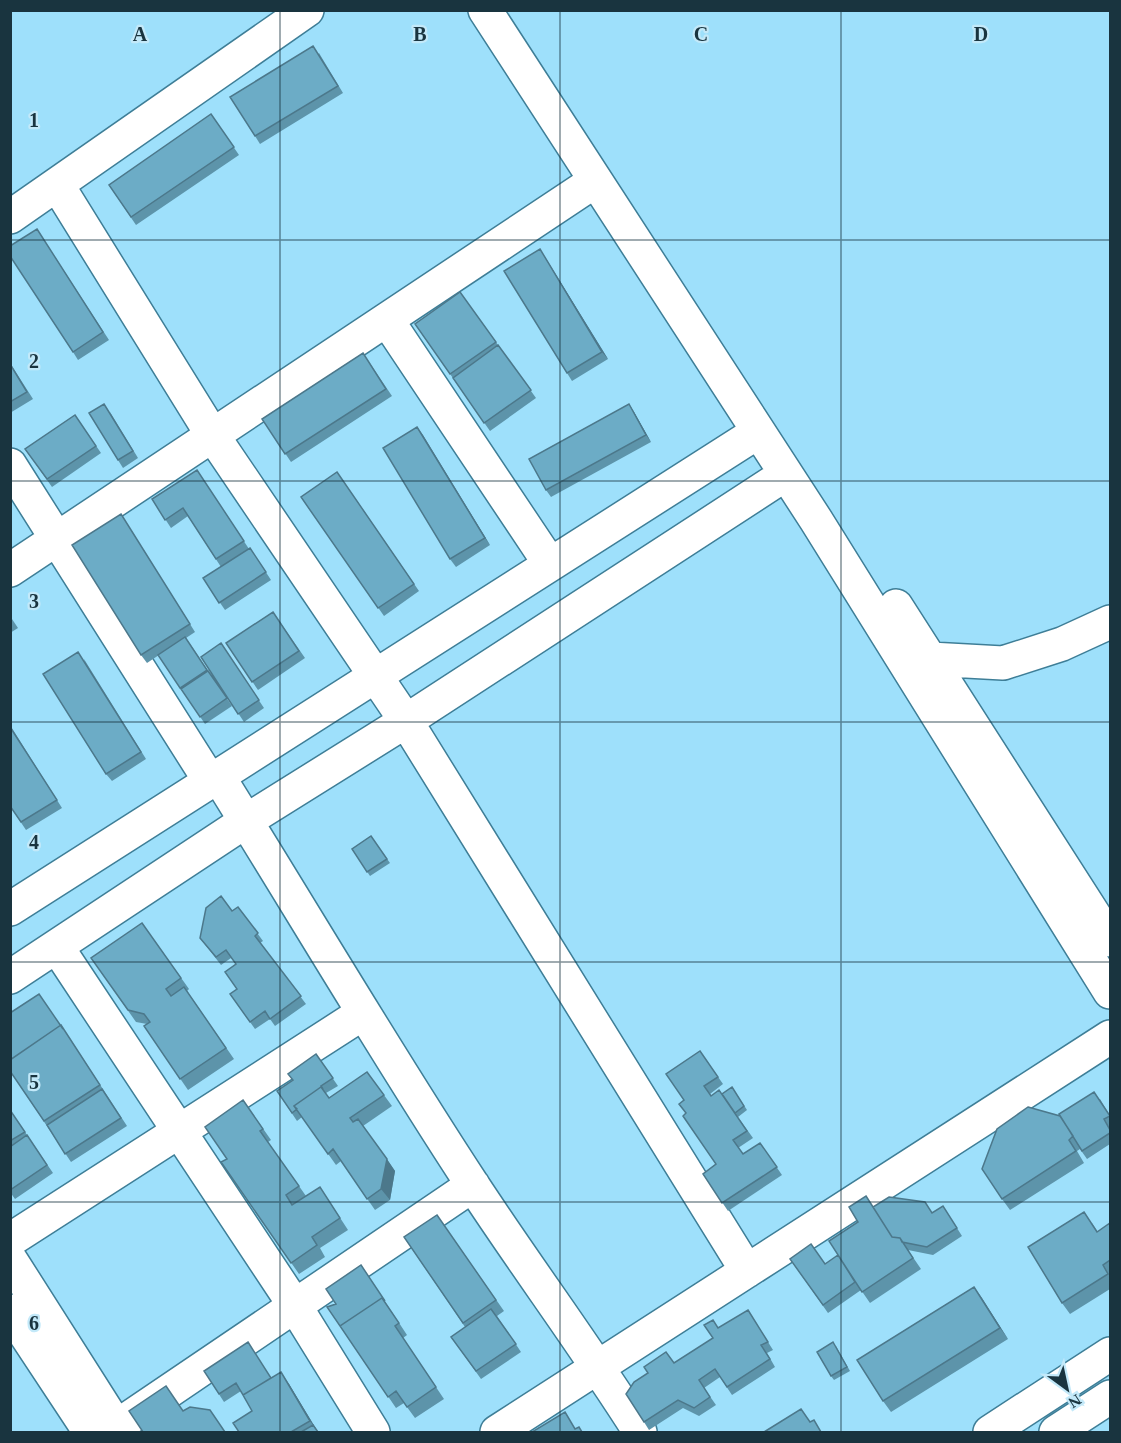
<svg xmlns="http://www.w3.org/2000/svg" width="1121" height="1443" font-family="Georgia,serif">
  <rect width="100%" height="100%" fill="#9ee0fb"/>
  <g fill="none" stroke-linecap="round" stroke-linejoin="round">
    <g stroke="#3e7e97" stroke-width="36">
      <path id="minor" d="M485,10L816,520L1110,992
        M58,186L213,436L406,721L747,1271
        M10,217L307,10
        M387,320L550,564
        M10,465L210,781
        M10,570L595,181
        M896,606L1110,940
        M930,659L1003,663L1062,644L1110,622
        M218,776C303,912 384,1050 472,1184C527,1268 587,1348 640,1432
        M10,909L758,432
        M57,947L295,1306L373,1432
        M10,977L246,821L406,721L786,474
        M10,1240L363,1013
        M10,1259L120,1432
        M10,1311L90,1432
        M116,1427L473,1185
        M497,1432L1110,1037
        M990,1432L1110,1354
        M1056,1432L1110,1397"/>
    </g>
    <use href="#minor" stroke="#fff" stroke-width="33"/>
  </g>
  <path fill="#5d94aa" d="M319,53L343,93L260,144L255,136Z
    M211,114L239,155L136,225L109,185Z
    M42,237L109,340L78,360L73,352Z
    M545,257L608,359L572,381L567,373Z
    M460,292L536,398L490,431L415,324Z
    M363,353L392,396L291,462L262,419Z
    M10,363L33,399L10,413Z
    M629,404L634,412L651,442L551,497L546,490Z
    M110,412L138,458L123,468L118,460Z
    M75,415L101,453L52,487L25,449Z
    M417,427L490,545L456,567L450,559Z
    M197,470L249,549L250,548L271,580L225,610L203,578L221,567L188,516L171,528L152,499Z
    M337,472L419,591L384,616L301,497Z
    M121,514L195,632L186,638L232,706L205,724L159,655L147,663L141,655Z
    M273,612L305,658L258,690L226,643Z
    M10,616L18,628L10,633Z
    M221,643L264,708L244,722L201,657Z
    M84,659L146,759L112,781L106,774Z
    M10,725L62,808L26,830L10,806Z
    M371,836L390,863L370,876L352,849Z
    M238,907L263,941L260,943L306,1004L275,1026L270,1019L255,1029L230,994L237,989L236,964L231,958L221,965L200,938Z
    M142,923L189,989L187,991L234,1059L188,1090L144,1026L147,1024L136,1022L91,958Z
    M69,1037L127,1126L71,1162L10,1071Z
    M700,1051L723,1084L710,1094L711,1096L722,1094L732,1087L747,1110L738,1117L753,1138L738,1148L743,1154L760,1143L782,1175L728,1211L703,1174L716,1164L686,1113L684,1100Z
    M316,1054L338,1086L326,1093L329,1098L367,1072L392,1106L363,1126L395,1171L390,1200L375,1210L341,1161L336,1165L302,1117L297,1121L277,1091L293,1080Z
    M1100,1099L1110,1116V1144L1087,1159L1080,1149L1077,1151L1084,1163L1010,1210L1002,1199L1060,1116Z
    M243,1100L271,1140L268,1142L306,1196L320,1187L348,1230L320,1248L325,1257L299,1274L221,1162L227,1159Z
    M10,1110L53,1173L15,1199L10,1192Z
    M943,1206L962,1236L933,1255L908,1250L921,1269L870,1303L861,1290L828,1313L790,1259L825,1264L838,1255L858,1222L873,1207L933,1213Z
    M437,1215L504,1311L497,1316L521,1352L481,1379L451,1337L465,1327L404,1237Z
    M1092,1223L1098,1232L1110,1223V1289L1070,1314L1062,1303Z
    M361,1265L407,1335L403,1338L444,1399L415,1418L404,1403L396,1408L327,1307L336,1304Z
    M974,1287L1008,1339L891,1412L883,1401Z
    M748,1310L773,1350L767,1353L775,1367L732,1395L720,1377L704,1388L716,1405L699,1416L683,1408L649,1430L644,1422L674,1363L713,1338L718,1328Z
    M836,1346L850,1371L834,1380L831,1376Z
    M204,1371L271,1378L289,1384L318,1432H239L252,1411L241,1391L224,1402Z"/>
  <path fill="#4c788b" d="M540,249L545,257L608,359L602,352Z
    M629,404L634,412L651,442L646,435Z
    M417,427L423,435L490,545L485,538Z
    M387,1159L395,1171L390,1200L381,1189Z
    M974,1287L982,1298L1008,1339L1000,1328Z
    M281,1372L289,1384L318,1432L310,1421Z"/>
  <path fill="#6cacc6" stroke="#4c788b" stroke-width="1.5" d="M313,46L338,86L255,136L230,97Z
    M211,114L234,147L131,217L109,185Z
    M37,229L103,332L73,352L10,256V246Z
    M540,249L602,352L567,373L504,271Z
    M460,292L496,342L450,374L415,324Z
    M498,345L531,390L484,423L453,378Z
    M363,353L386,389L285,454L262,419Z
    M10,364L27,392L10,402Z
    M104,404L133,451L118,460L89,413Z
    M629,404L646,435L546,490L529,459Z
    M75,415L96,446L47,479L25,449Z
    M417,427L485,538L450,559L383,448Z
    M197,470L244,541L216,559L183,508L165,520L152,499Z
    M337,472L414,584L378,608L301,497Z
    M121,514L190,624L141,655L72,545Z
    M250,548L266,572L219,603L203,578Z
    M273,612L299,651L252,682L226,643Z
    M185,637L207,670L180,688L158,655Z
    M221,643L259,700L238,714L201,657Z
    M78,652L141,752L106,774L43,674Z
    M208,671L227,698L200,717L181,689Z
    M10,727L57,800L21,822L10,806Z
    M371,836L387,859L367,872L352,849Z
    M221,896L232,911L238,907L258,933L255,936L301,996L270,1019L265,1011L250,1022L230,994L237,989L225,972L236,964L226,950L216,957L200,938L206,908Z
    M142,923L181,978L166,989L171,996L184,987L226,1048L180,1079L144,1026L150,1022L144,1014L128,1010L91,958Z
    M39,994L63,1029L61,1025L10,1060V1013Z
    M61,1025L100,1085L44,1121L10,1071V1060Z
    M700,1051L718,1077L704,1086L711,1096L719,1090L747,1131L733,1140L743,1154L760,1143L777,1167L722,1203L703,1174L716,1164L683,1116L686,1113L679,1104L684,1100L666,1074Z
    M316,1054L333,1078L321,1086L323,1089L321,1087L294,1106L297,1109L292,1113L277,1091L293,1080L288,1074Z
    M367,1072L384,1095L350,1118L353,1122L358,1119L387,1159L381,1189L367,1199L333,1149L328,1154L294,1106L321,1087L329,1098Z
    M732,1087L744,1106L735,1113L722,1094Z
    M102,1089L121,1118L65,1154L47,1125Z
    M1094,1092L1110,1116L1104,1119L1110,1130V1133L1082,1151L1059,1114Z
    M243,1100L263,1129L260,1131L299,1186L286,1195L292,1205L320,1187L340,1218L312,1237L317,1245L291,1263L221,1162L227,1159L205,1127Z
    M1028,1107L1060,1116L1073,1136L1069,1140L1076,1151L1002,1199L982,1169L997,1129Z
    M10,1110L25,1132L10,1141Z
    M27,1135L47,1165L10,1190V1147Z
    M866,1196L892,1237L900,1238L913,1258L862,1292L829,1241L858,1222L849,1207Z
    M889,1197L925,1202L932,1213L943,1206L957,1228L927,1247L902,1242L900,1238L892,1237L873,1207Z
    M1084,1212L1097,1232L1110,1223V1260L1103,1265L1108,1274L1062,1303L1028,1247Z
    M437,1215L496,1300L463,1323L404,1237Z
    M811,1244L825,1264L838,1255L855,1282L823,1305L790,1259Z
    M361,1265L385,1301L382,1298L340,1326L327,1307L336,1304L326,1289Z
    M974,1287L1000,1328L883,1401L857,1360Z
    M382,1298L399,1323L395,1326L436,1387L407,1407L396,1391L388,1397L340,1326Z
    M491,1309L516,1344L476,1371L451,1337Z
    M748,1310L768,1342L761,1345L770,1359L727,1387L715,1369L699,1380L710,1397L694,1408L678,1400L644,1422L626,1394L634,1382L648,1373L644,1367L666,1352L674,1363L713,1338L704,1325L713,1320L718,1328Z
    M248,1342L271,1378L243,1395L236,1383L219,1394L204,1371Z
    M833,1342L847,1367L831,1376L817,1352Z
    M281,1372L310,1421L291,1432H239L233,1423L252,1411L243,1395Z
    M166,1386L183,1411L190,1407L210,1410L225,1432H143L129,1411Z
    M801,1409L810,1422L814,1420L821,1432H764Z
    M565,1412L575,1429L579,1427L582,1432H532Z
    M313,1425L318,1432H301Z"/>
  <path fill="none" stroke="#19343f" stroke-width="1.5" stroke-opacity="0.55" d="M280,10V1432M560,10V1432M841,10V1432M10,240H1110M10,481H1110M10,722H1110M10,962H1110M10,1202H1110"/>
  <g font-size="20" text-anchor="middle" font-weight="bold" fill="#19343f" stroke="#c3e9f9" stroke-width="4.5" stroke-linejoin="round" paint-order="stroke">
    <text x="140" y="41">A</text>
    <text x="420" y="41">B</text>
    <text x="701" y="41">C</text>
    <text x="981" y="41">D</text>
    <text x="34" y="127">1</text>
    <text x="34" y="368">2</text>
    <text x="34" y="608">3</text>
    <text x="34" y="849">4</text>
    <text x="34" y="1089">5</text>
    <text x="34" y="1330">6</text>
  </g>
  <rect width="1121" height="1443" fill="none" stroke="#19343f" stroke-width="24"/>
  <g transform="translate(1067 1389) rotate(147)" stroke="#c3e9f9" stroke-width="4.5" paint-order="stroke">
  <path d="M0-4.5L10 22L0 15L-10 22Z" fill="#19343f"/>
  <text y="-9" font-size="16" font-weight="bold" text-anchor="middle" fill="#19343f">N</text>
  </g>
</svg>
